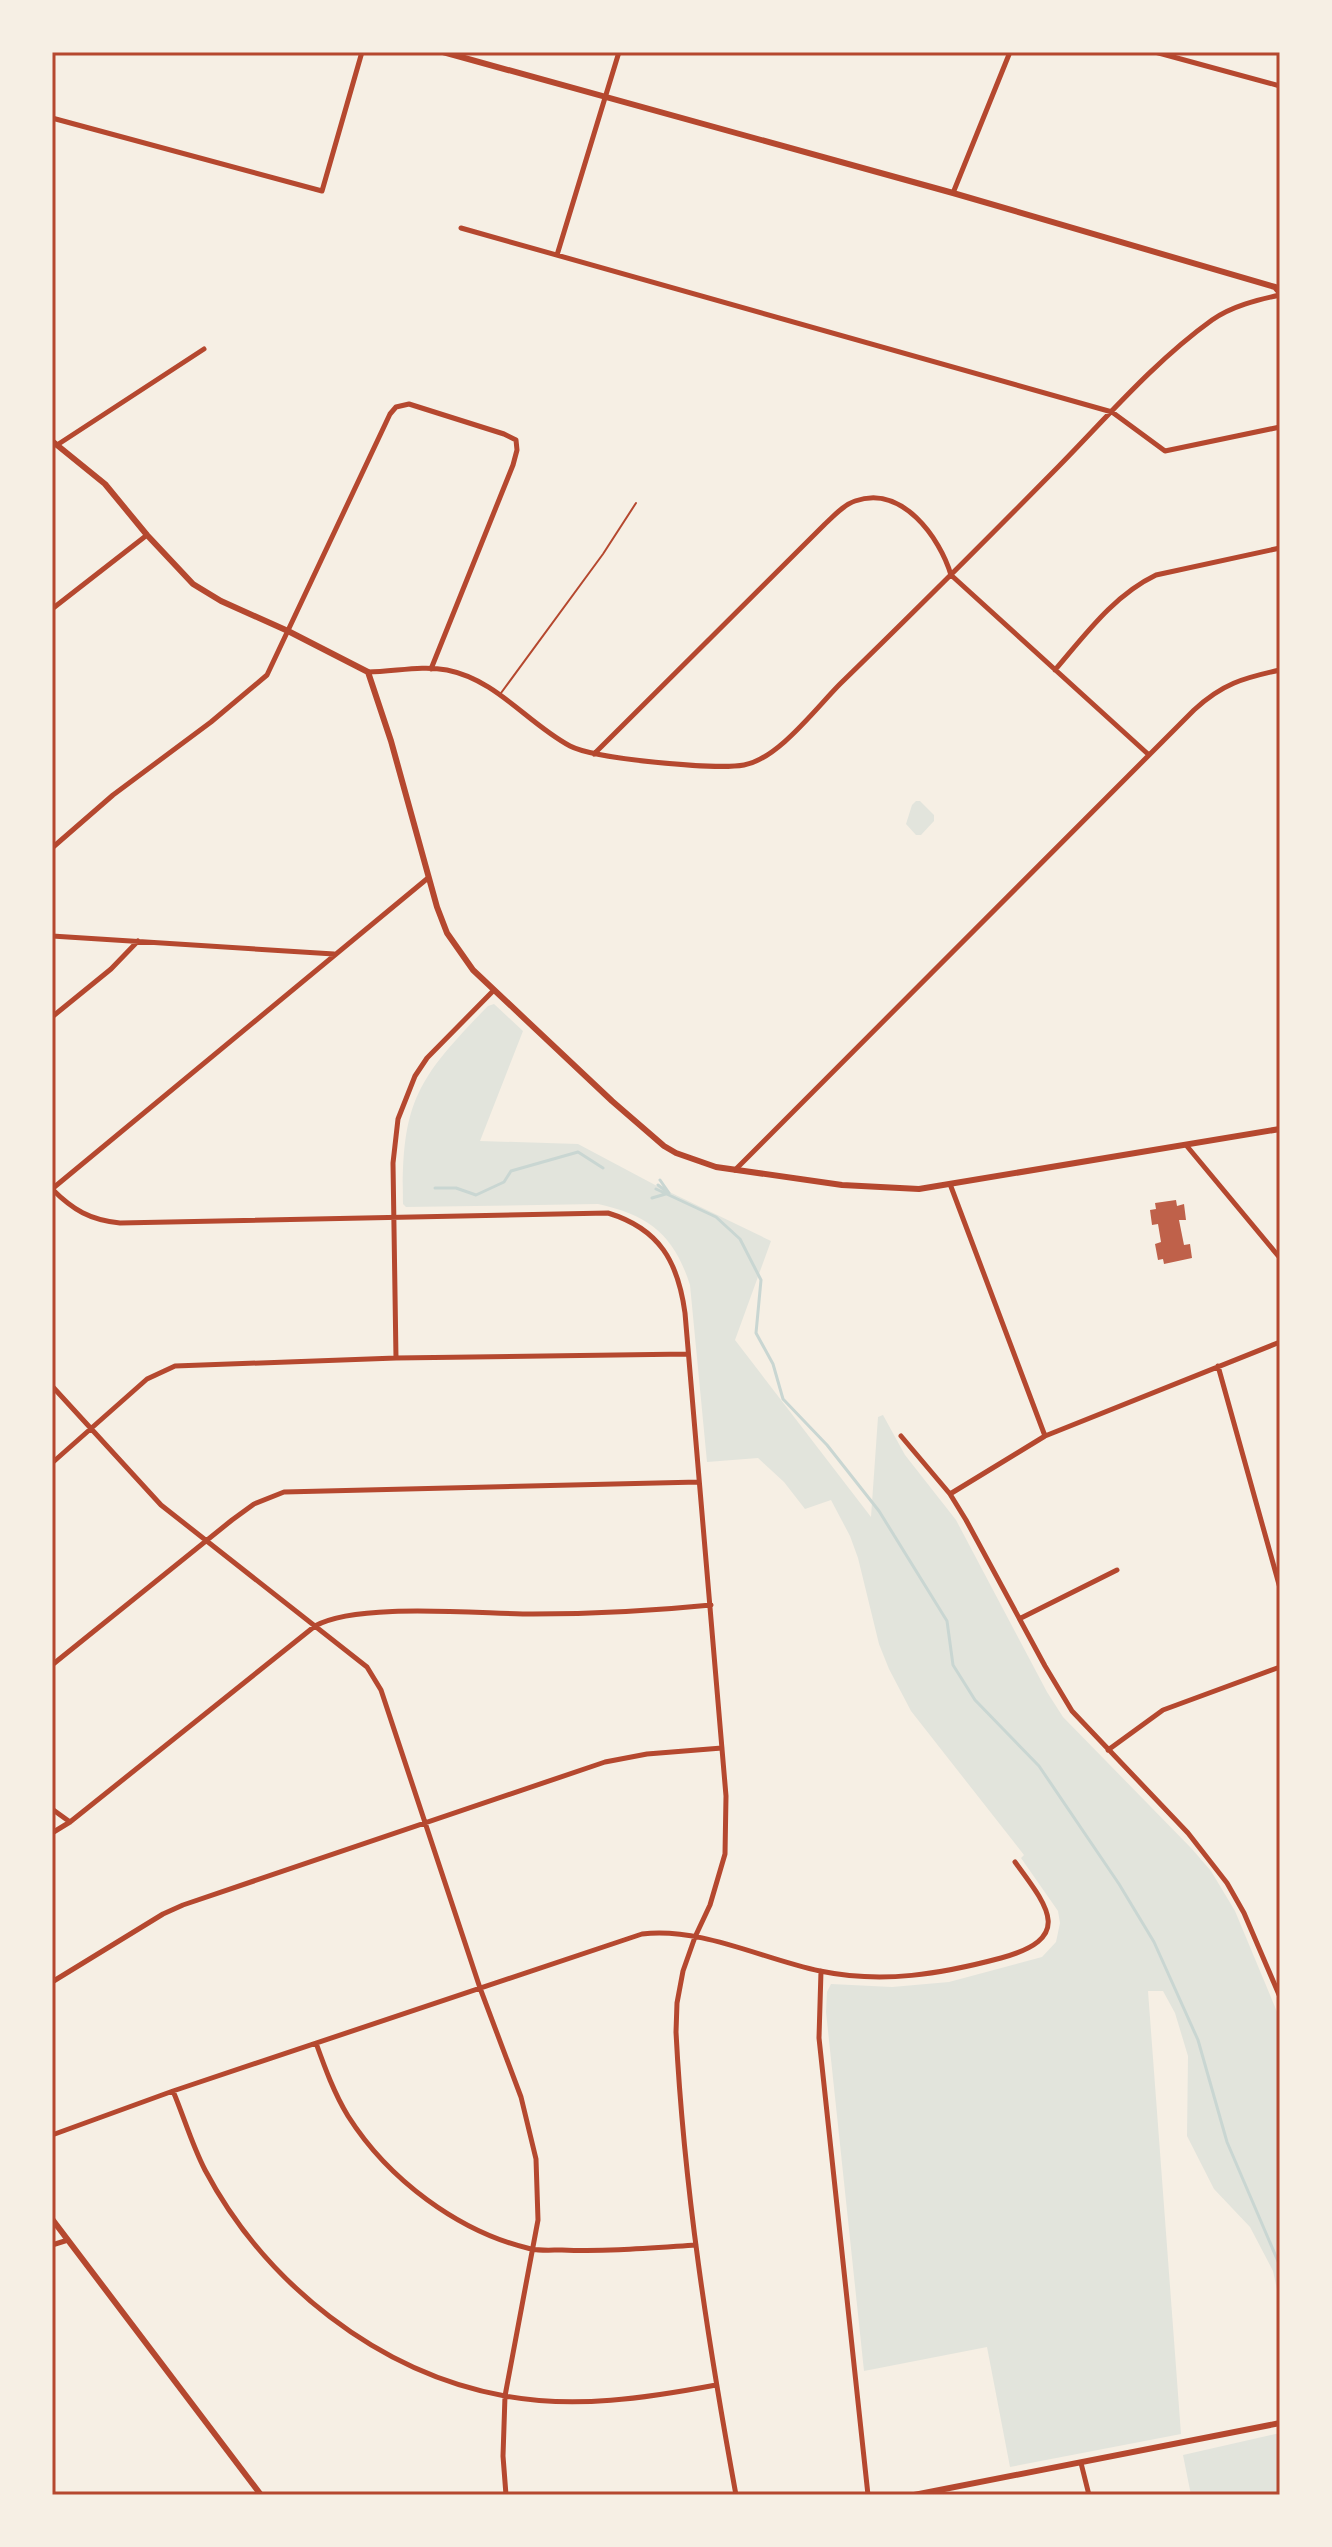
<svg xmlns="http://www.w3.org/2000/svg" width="1332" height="2547" font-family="'Titillium Web',sans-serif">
  <rect width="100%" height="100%" fill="#f6efe4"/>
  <path fill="#e2e4dc" d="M916,801H920L934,815V821L921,835H916L906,824L912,805Z
    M494,1004L523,1031L480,1141L578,1144L657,1186L771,1241L735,1340L871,1517L878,1417L883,1415L905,1455L956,1520L1047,1692L1063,1717L1192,1849L1211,1871L1235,1911L1280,2019V2303L1273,2271L1250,2227L1214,2189L1187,2136L1188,2056L1175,2013L1163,1991H1148L1181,2434L1010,2467L987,2347L864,2371L826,2012L827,1992L831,1984L892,1987L949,1982L1042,1957L1056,1942L1060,1923L1058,1911L1021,1858L1024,1855L911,1711L889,1669L879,1644L858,1558L850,1536L831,1500L805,1509L784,1482L758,1458L707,1462L690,1285C674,1235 649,1215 598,1204L406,1207L403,1204C401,1101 418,1078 488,1006Z
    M1280,2433V2495H1191L1183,2455Z"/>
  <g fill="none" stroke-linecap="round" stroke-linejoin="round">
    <path stroke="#c9d6d2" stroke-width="3" d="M660,1180L669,1193
      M658,1185L666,1191
      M435,1188H456L476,1195L504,1182L511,1171L578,1152L603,1168
      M656,1189L716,1217L740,1239L761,1280L756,1333L773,1364L783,1399L827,1445L879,1511L947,1621L953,1665L975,1700L1039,1766L1119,1884L1154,1942L1198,2040L1227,2142L1280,2266
      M652,1198L669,1193"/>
  </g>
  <path fill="#bf614a" d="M1176,1200L1177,1206L1184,1204L1186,1220H1179L1184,1245L1190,1244L1192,1258L1164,1264L1163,1259L1158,1260L1155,1244L1161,1242L1158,1224L1152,1225L1150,1210L1156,1209L1155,1203Z"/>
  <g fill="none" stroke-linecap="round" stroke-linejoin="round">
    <path stroke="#b5482f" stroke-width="2" d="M501,693L603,554L636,503"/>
    <path stroke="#b5482f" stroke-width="5" d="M1155,52L1280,86
      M52,118L322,191L362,52
      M953,193L1010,52
      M461,228L1112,412L1165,451L1280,427
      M557,255L619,52
      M57,445L204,349
      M52,609L147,535
      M1055,670C1085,635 1114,595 1156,575L1280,548
      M368,672C394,672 421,665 447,670C497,680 527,723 570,746C595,759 715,770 744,765C778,759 816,708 840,684C914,612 987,539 1059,466C1108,416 1155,361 1212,320C1232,306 1257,300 1280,295
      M594,754L825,524C834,516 843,505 855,501C902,484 940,538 951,575L1149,755
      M52,848L113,795L211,722L267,675L390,414L396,407L409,404L504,434L516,440L517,450L513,465L431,669
      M52,936L334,954
      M52,1017L111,969L138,941
      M1186,1145L1280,1258
      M735,1170L1194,710C1222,684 1243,678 1280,670
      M950,1184L1045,1436
      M52,1189C73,1210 90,1220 120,1223L608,1213C660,1229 678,1262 685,1313L726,1796L725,1854L710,1905L695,1937L683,1971L677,2003L676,2032C684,2188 708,2342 736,2495
      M52,1189L428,878
      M396,1358L393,1163L398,1119L415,1076L427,1058L494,990
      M1218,1366L1280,1588
      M52,1386L161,1505L367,1667L381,1690L480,1988L521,2097L536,2159L538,2220L505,2396L503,2456L506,2495
      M901,1436L950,1494L966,1520L1045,1666L1072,1711L1188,1833L1227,1883L1244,1913L1280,1997
      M52,1463L147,1379L175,1366L396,1358L688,1354
      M950,1494L1045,1436L1280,1342
      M1021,1618L1117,1570
      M52,1665L232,1520L254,1504L284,1492L699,1482
      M1108,1750L1163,1710L1280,1667
      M52,1809L70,1822
      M52,1833L70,1822L315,1626C358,1602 480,1614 533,1614C592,1614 652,1611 711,1605
      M821,1971L819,2038L868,2495
      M52,1982L163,1914L183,1905L605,1762L647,1754L722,1748
      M316,2043C325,2068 334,2093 348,2116C388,2179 458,2232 531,2249C541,2251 552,2250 562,2250C606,2252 651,2248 696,2245
      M173,2091C184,2117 192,2145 205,2170C265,2283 378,2373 505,2396C575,2409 647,2398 716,2385
      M52,2135L173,2091L642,1934C702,1927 762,1959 820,1971C883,1984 941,1974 1001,1958C1074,1938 1049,1908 1015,1862
      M52,2245L68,2240
      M1081,2463L1089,2495"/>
    <path stroke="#b5482f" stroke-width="6" d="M443,52L953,193L1275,287L1280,293
      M52,441L105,484L147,535L193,584L221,601L288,631L368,672L391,741L437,907L447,933L473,970L612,1101L664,1146L676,1153L716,1167L842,1185L919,1189L1280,1129
      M52,2219L261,2495
      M914,2495L1280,2423"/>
  </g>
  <rect width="1332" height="2547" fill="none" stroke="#f6efe4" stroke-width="108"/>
  <rect x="54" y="54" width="1224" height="2439" fill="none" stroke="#b5482f" stroke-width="3"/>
</svg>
